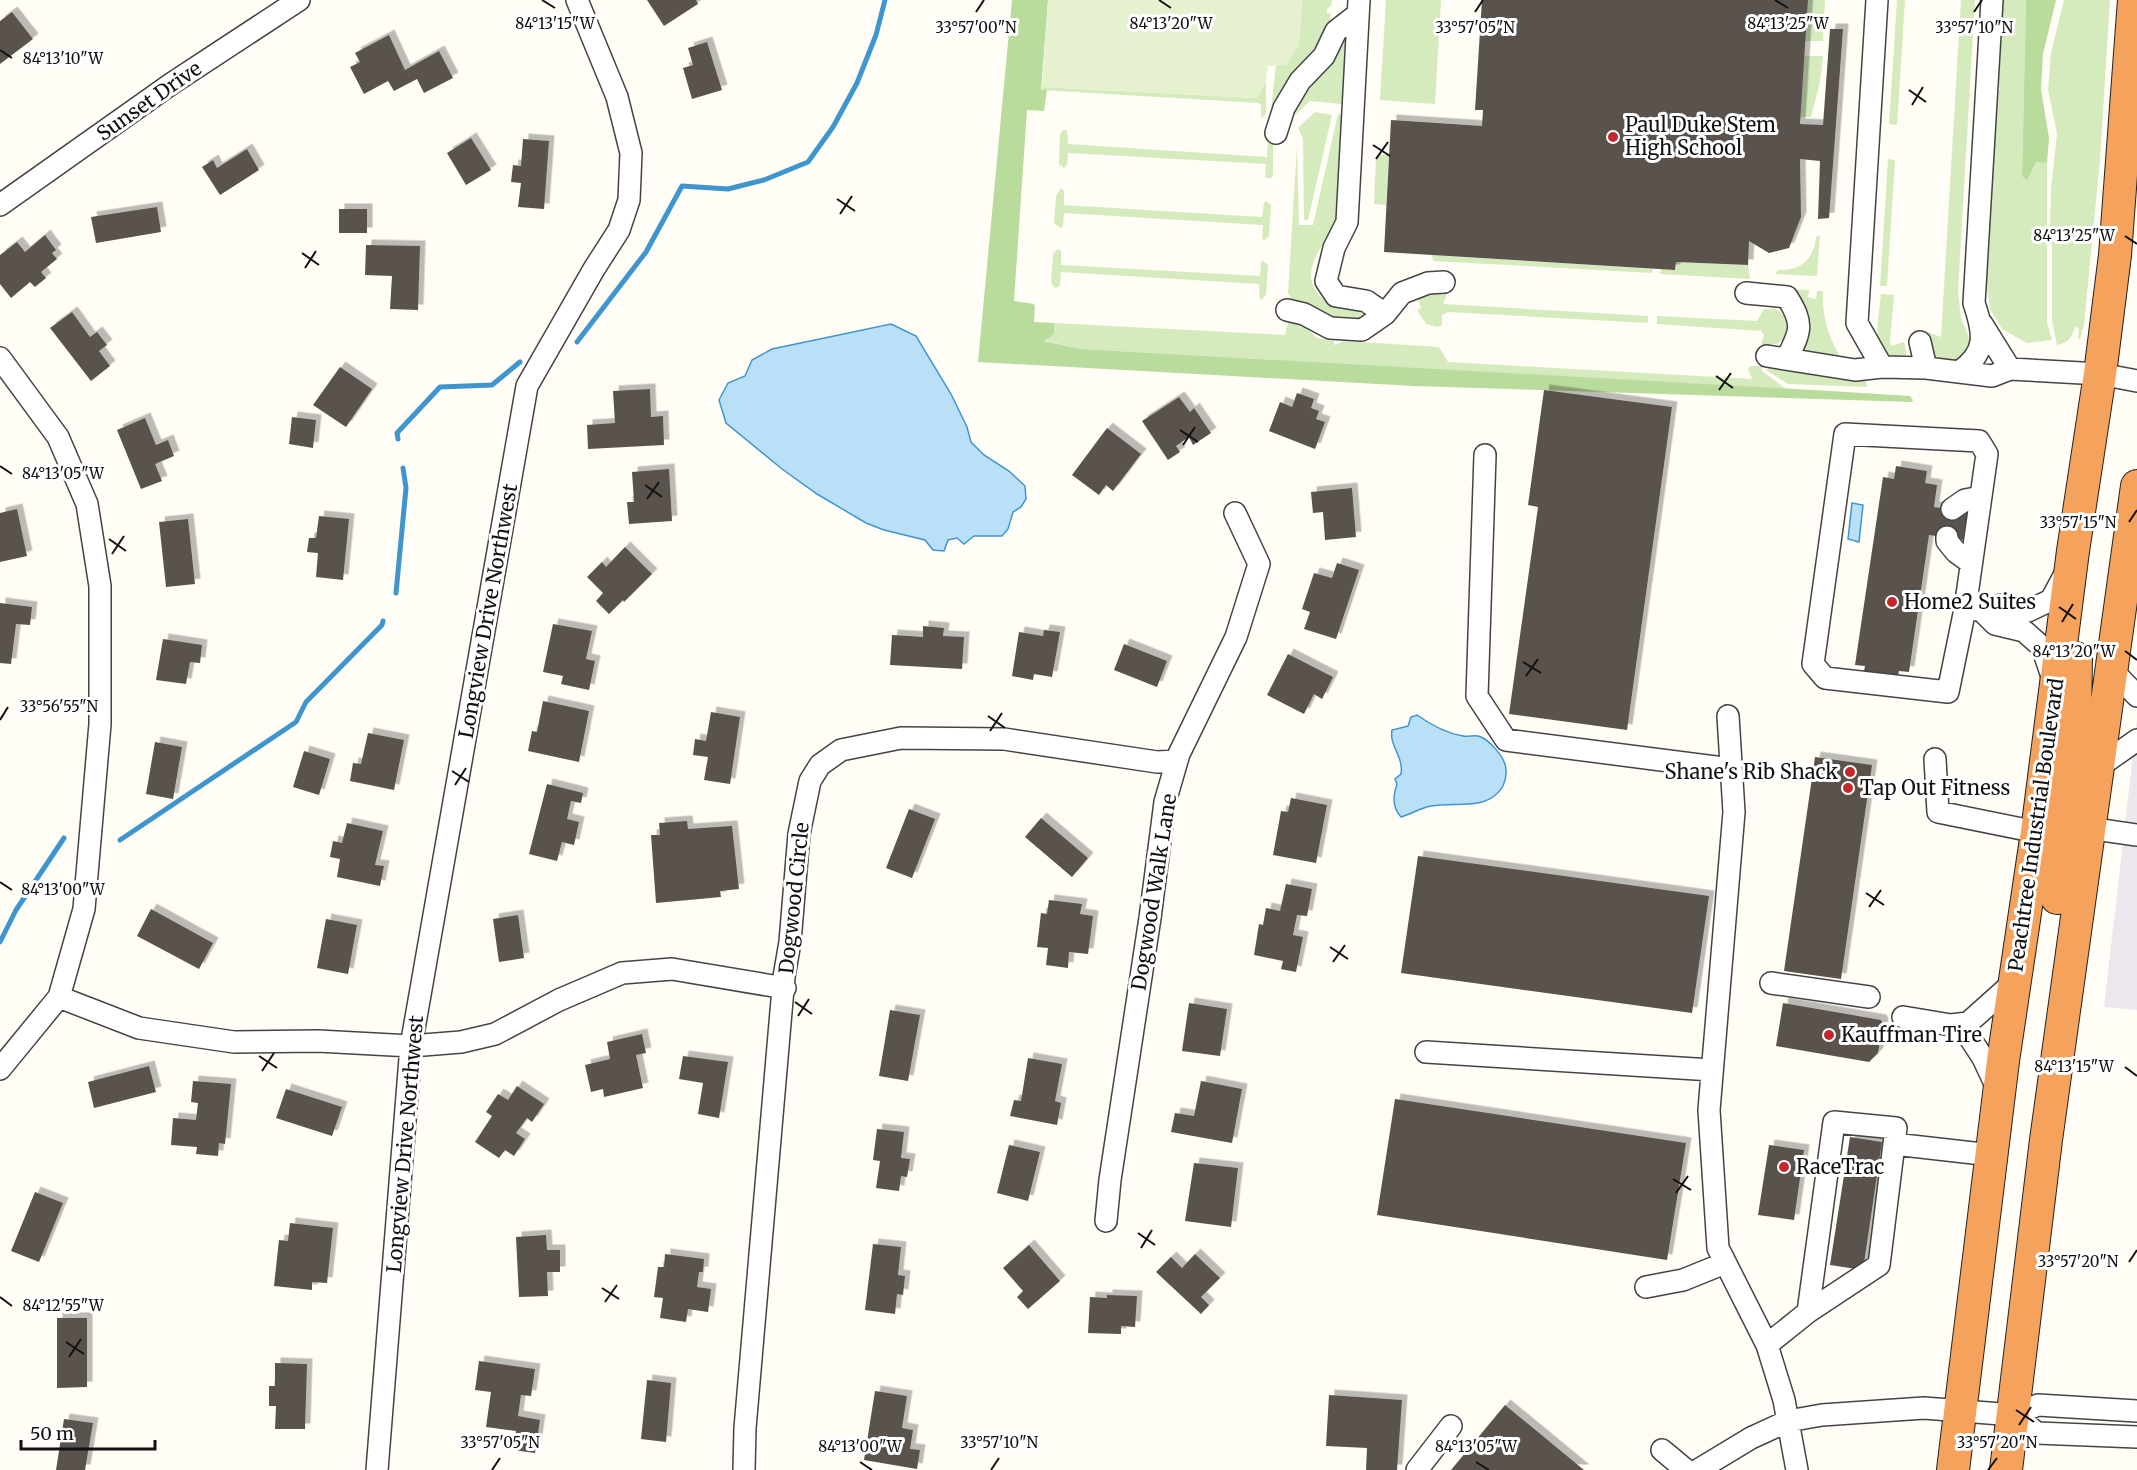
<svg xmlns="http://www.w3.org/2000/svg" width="2137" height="1470" font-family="Merriweather,serif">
  <defs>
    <filter id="shadow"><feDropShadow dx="5.5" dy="-5.5" stdDeviation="0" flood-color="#0004"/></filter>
  </defs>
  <rect width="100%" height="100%" fill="#fffdf5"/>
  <path fill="#eee6ef" d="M2137,720V1010L2104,1007Z"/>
  <path fill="#d5ebbd" d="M1302,0H1332L1331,6L1327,9V14L1331,13L1330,24L1326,37L1273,110H1271L1276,65L1286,64L1299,45Z
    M1386,0H1441L1435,104L1380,100Z
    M1808,0H1825L1823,41H1805Z
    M1897,0H1905L1897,125L1889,124Z
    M1961,0H1975L1958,291L1961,318L1971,342L1964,361L1950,364L1931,357L1926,335L1928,332L1941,337Z
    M2001,0H2026L2022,175L2036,162L2047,163V322L2052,340L2027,343L2002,329L1990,309L1988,292L1984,289L1995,98L2000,88L1996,87Z
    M2064,0H2110L2100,160L2084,325L2080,339H2078L2079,328L2075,327C2071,339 2069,342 2057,345L2052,321V250L2050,224L2051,189L2057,133L2048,90L2051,53Z
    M1342,38L1347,41L1342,104L1310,101L1295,115H1292V106Z
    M1804,56H1823L1820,82L1811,117H1800Z
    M1266,81V114L1261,118V105L1258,103L1041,90L1042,87L1257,98Z
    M1315,112L1332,115L1308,220H1304L1303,139L1298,128Z
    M1338,114L1343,115C1341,139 1340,164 1338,188C1338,198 1339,211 1336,220C1332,234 1322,244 1316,256C1299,291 1329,310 1360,310L1363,314V319L1358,322L1328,319L1311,306L1297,303L1291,299L1288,293L1297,146L1299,225H1313Z
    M1063,130H1067L1068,144L1267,157L1268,143L1271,141L1273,143V175L1271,178H1265L1266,164L1068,153L1067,165L1064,168L1059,164L1060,134Z
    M1376,155H1389L1386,205L1374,204Z
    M1888,159L1895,160L1887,286H1880Z
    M1061,188L1064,191V205L1262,217L1264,203L1266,201L1271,205L1269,236L1265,240L1262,239L1263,225L1064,213L1063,226L1061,228L1054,223L1056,196Z
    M1820,235L1817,276L1775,274L1778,270C1800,271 1814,260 1816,237Z
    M1058,249L1061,251V265L1260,276L1261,262L1263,261L1268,265L1266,295L1261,300L1260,299L1259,284L1061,272L1060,286L1055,288L1051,283L1053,254Z
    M1432,255L1653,269L1652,273L1433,261Z
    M1676,262L1748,265L1750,279L1660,274L1661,269L1675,270Z
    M1774,288L1809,290L1808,297L1816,299L1817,291H1823C1822,320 1829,340 1845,364L1803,356Z
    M1446,291L1447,294L1443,304L1648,316V323L1448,312L1442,315V325L1438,327L1426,324L1417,310L1421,308L1418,300L1424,293Z
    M1881,294L1894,295L1890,342L1892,346L1903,342L1905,344L1907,362L1891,360C1870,342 1879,319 1881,294Z
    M1764,309C1768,309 1771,309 1774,309C1790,314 1792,338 1776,344C1772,345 1766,345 1761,345L1764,335L1761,331L1657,324V316L1757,321Z
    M1288,322L1302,325L1317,338L1334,341V345L1344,341L1439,347L1448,362L1752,379L1748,368L1751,366H1762V371L1786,389L1081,349L1043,340L1054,334V323L1285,335Z
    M1770,367L1799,368L1866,381L1867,387L1788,384L1766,370Z"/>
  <path fill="#b9dc9c" d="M1012,0H1048L1041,90H1047L1044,111L1027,110L1014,301L1034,304L1035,307L1034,322L1054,323V334L1044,341L1081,349L1830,391L1910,396L1913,400L1912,402L1414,386L978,362Z
    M2026,0H2056L2043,54L2041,89L2049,138L2047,163L2036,162L2027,180L2022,176Z"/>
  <path fill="#e6f2cf" d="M1048,0H1302L1299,45L1286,65L1268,66L1266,81L1257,98L1042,87Z"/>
  <path fill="#b9e0f7" stroke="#3f96cf" stroke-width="1.5" d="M891,324L916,336L951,394L967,427L971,442L984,455L1009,471L1025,486L1026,499L1021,507L1013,512L1008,529L1002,536H974L964,544L957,538L948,540L944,551L933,550L925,540L884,530L866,523L817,494L782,469L726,423L719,400L728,383L745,376L752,360L772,349Z
    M1852,503L1863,505L1859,542L1848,539Z
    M1417,715C1431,725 1445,733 1463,736C1469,737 1476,734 1481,737C1490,741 1502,755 1505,764C1507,771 1506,779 1503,786C1488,812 1456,801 1431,806C1421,808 1411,814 1401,817C1392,807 1393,796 1397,784L1395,779L1401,774C1404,757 1389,746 1392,730L1408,726L1411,717Z"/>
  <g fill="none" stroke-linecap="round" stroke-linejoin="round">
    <path stroke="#3f96cf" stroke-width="5" d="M577,342L646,252L682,186L728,189L764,180L808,162L833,127L857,83L876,35L885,0
      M398,439L397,433L440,387L492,385L520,362
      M396,593L406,488L403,468
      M120,840L296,722L306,702L382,625L383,621
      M0,942L16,910L64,838"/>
  </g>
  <path fill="#5a524d" filter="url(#shadow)" d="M647,0H696L698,4L664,26Z
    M1482,0H1808L1800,124L1823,125L1830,29H1843L1829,218L1818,219L1820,161L1800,159L1801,217L1789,248L1769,253L1749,241L1748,265L1676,262L1675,270L1384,252L1391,120L1482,126L1483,110H1475Z
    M12,12L33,39L0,64V21Z
    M389,35L405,70L439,51L453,78L424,93L417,79L394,91L388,81L364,94L350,67L360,62L355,53Z
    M707,42L722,90L692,99L683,68L693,65L688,48Z
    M471,138L491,170L466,185L447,153Z
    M523,139L549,141L544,209L518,207L521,183L511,182L513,165L521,166Z
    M247,149L259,170L220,195L202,167L213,160L217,168Z
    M157,207L161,232L96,243L91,217Z
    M339,209H367V233H339Z
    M45,235L56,250L52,253L57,259L41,272L46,278L35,287L30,282L11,298L0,284V255L17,242L25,252Z
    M366,245L420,246L418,310L390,309L392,276L365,275Z
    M72,312L90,337L97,332L107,345L99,351L110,366L91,381L50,328Z
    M340,367L372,389L346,427L313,405Z
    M650,389L651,417L663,416L664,445L588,449L587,425L615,423L613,391Z
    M1544,390L1672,407L1627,730L1509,714L1538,507L1528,505Z
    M1297,393L1314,399L1311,408L1319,411L1316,419L1325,422L1315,449L1269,431L1280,402L1292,407Z
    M1179,397L1190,412L1194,408L1211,433L1193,445L1189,437L1176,446L1180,452L1168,460L1142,421Z
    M292,417L316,420L313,448L289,444Z
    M145,418L156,445L168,440L174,456L155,464L162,481L141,489L117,430Z
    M1107,428L1141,454L1113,491L1106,485L1099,495L1072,475Z
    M1896,466L1927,471L1925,483L1937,485L1934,507L1969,512L1964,540L1929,535L1909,672L1899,671L1898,676L1864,671L1865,666L1855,665L1883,477L1894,479Z
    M669,469L672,521L629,524L627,502H634L632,472Z
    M1352,488L1356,537L1325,540L1323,512L1313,513L1311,492Z
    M17,509L27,556L0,562V513Z
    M319,516L349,519L343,580L316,577L318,553L307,552L309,538H316Z
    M188,519L195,584L166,587L159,522Z
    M625,547L652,574L624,602L623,600L609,614L596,601L603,593L587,577L602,562L606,567Z
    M1337,563L1359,570L1336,639L1304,629L1310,612L1302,609L1314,573L1332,578Z
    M0,603L32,607L30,625L16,624L11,664L0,663Z
    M553,624L592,631L586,659L595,661L589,690L561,684L563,676L543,672Z
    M923,626L944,628L943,636L964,637L962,669L890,665L892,635L923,637Z
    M1044,630L1060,632L1052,677L1034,674L1033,680L1012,676L1019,632L1043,636Z
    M163,639L202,645L200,663L190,662L186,684L156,680Z
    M1124,644L1167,661L1157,687L1114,670Z
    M1288,654L1333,677L1322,699L1314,694L1304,714L1267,695Z
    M543,701L589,711L579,762L528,751L532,731L537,732Z
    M711,712L740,717L730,784L704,780L708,757L693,755L695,739L706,741Z
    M368,733L404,740L394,790L350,781L353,763L361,764Z
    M155,742L182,747L173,799L146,794Z
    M304,751L330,759L319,795L293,787Z
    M1815,757L1872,765L1841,979L1784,971Z
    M547,784L583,793L581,803L571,801L567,819L579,822L574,845L562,842L557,861L529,854Z
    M1291,798L1327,805L1316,863L1273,855L1281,811L1288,812Z
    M909,809L935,819L912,878L886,868Z
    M1041,818L1088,858L1072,877L1025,837Z
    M687,821L688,829L732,826L739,889L720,891L721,897L656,903L651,835H660L659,823Z
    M347,823L383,831L375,865L384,866L380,886L337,877L340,859L330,857L333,841L342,843Z
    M1418,856L1709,896L1692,1013L1401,973Z
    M1286,884L1312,889L1307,916L1297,915L1293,935L1303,937L1296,972L1281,969L1283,961L1254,955L1259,924L1263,925L1266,908L1280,911Z
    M1049,900L1082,904L1080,914L1093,916L1088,954L1069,952L1068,968L1046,965L1048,948L1037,947L1041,913L1047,914Z
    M151,909L213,943L199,969L137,936Z
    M518,915L524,958L499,962L493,919Z
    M326,919L357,925L348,974L317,968Z
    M1189,1003L1227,1009L1220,1056L1182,1051Z
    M1783,1003L1881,1020L1883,1024L1878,1053L1869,1062L1776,1046Z
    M890,1010L920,1015L908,1081L879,1076Z
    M642,1034L646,1053L636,1055L643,1088L604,1097L603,1089L591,1092L585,1065L610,1059L607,1042Z
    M683,1056L728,1062L719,1118L698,1114L703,1083L679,1079Z
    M1028,1058L1062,1064L1055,1101L1061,1103L1057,1125L1010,1116L1014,1100L1021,1101Z
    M149,1066L156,1092L94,1108L88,1082Z
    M193,1081L231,1084L225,1144L219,1143L218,1156L196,1154L197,1147L171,1145L173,1118L196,1120L198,1103L191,1102Z
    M1201,1081L1242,1089L1232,1143L1171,1132L1175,1113L1194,1116Z
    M517,1086L544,1104L532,1122L527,1118L516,1133L525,1139L514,1156L505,1150L499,1158L475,1142L492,1116L486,1112L498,1094L508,1100Z
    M286,1089L342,1107L332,1136L276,1118Z
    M1395,1099L1686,1143L1667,1260L1377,1215Z
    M877,1129L904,1132L901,1158L910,1159L907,1177L901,1176L899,1191L876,1188L880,1161L873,1160Z
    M1850,1137L1882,1142L1863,1270L1830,1265Z
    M1009,1145L1040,1152L1028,1201L997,1193Z
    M1769,1145L1804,1150L1794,1220L1758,1215Z
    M1194,1163L1238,1168L1231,1227L1185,1221Z
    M35,1192L63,1203L39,1262L11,1251Z
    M290,1223L333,1228L327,1283L312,1282V1290L274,1286L279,1240L288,1241Z
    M546,1235L547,1250H560V1272H547L548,1296L519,1297L516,1237Z
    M873,1244L901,1247L898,1275L905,1276L903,1295L897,1294L895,1314L865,1310Z
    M1029,1245L1060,1281L1028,1309L1017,1297L1023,1291L1003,1268Z
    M665,1254L704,1259L703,1272H699L697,1287L711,1289L708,1312L688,1309L686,1322L660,1318L663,1298L654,1297L658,1267H664Z
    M1195,1254L1220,1278L1201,1297L1209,1305L1201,1314L1156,1272L1171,1257L1182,1268Z
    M1107,1295L1137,1296L1135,1327L1121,1326V1334L1088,1333L1090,1297L1107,1298Z
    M57,1318H87V1387L57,1388Z
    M479,1361L535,1369L531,1396L521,1395L518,1416L540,1420L535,1453L513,1450L516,1431L486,1427L491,1392L475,1390Z
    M275,1363L307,1364L305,1429H275L276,1406H269V1386H275Z
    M647,1380L671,1383L666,1442L641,1439Z
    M875,1391L907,1396L902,1428L913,1430L910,1449L920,1450L917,1469L864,1460Z
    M1329,1395L1402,1400L1397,1470H1366L1367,1448L1326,1446Z
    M1505,1405L1584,1470H1451Z
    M64,1419L93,1423L85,1470H56Z"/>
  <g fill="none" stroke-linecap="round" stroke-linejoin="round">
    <g stroke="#444" stroke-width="24">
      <path id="minor" d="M1359,0L1347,222L1334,248L1326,281L1336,296L1366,301L1385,314
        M1877,0L1857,323L1882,367
        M1276,133L1284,108L1300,81L1324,56L1336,31L1358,14
        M0,205L171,84L299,0
        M1746,293L1787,297C1804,324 1801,331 1787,358
        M1287,310L1304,314L1330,328L1362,330L1385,314L1402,293L1428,283L1444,282
        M1920,342L1926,368
        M1767,356L1855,370L1882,367L1926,368L1992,376L2010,369L1982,324
        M0,358L58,437L87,504L100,586V724L84,909L59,997L0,1069
        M2010,369L2100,374L2137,381
        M1959,372C1988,352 1984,333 1974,303L1992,0
        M1485,455L1477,696L1506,740L1731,769
        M1952,509L1965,500L1981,497
        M1947,537V541L1956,552L1971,563
        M1965,609L1987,454L1979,441L1845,434L1813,664L1825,678L1948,692L1965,609L1981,610L2002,605L2028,611L2051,600L2064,576
        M1981,610L1995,624L2024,631L2042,647L2053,679
        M2111,669L2137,696
        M1728,716L1734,812L1709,1110L1718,1248L1767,1345
        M1935,759L1938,812L2037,832
        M2097,768L2137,740
        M2088,828L2137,835
        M1771,983L1869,997
        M59,997L139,1028L234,1042L318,1041L411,1046L461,1042L495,1034L559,1000L622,973L672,969L785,988
        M1903,1017L1951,1025L1968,1023L2015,981
        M1951,1025L1968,1035L1983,1058L1998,1090
        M1426,1052L1712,1070
        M1106,1221L1110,1180L1150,918L1165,802L1179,754L1236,637L1259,564L1235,513
        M1646,1287L1683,1280L1725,1263
        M1808,1312L1834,1122L1896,1128L1894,1144
        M2014,1415L2037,1433L2137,1437
        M1662,1450L1686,1470
        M377,1470L411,1046L527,386L594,269L619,230L629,200L631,153L617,97L577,0
        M744,1470L745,1428L784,977L790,942L799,834L810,781L820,765L841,750L901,738L1004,739L1157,762L1177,761
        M1417,1470L1451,1426
        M1698,1470L1751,1438L1788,1421L1822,1415L1924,1408L2014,1415L2038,1405L2137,1411
        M1797,1470L1784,1400L1767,1345L1808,1312L1879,1265L1894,1144L1991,1155"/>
    </g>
    <g stroke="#222" stroke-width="34">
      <path id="highway" d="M2076,658L2075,720L2064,806L2071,825L2088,828
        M2037,832L2055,843L2062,858L2057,898
        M1953,1470L2003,1061L2037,832L2073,551L2100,374L2115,255L2134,0
        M2006,1470L2046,1140L2137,486"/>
    </g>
    <use href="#minor" stroke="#fff" stroke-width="21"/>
    <use href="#highway" stroke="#f5a25d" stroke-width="32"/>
  </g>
  <path fill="none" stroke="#111" stroke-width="2" d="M542,0L555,8M1159,0L1171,8M1775,0L1788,8M976,12L984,0M1475,12L1483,0M1974,12L1982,0M0,50L12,58M1909,90L1926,102M1912,105L1923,87M1373,145L1390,156M1376,159L1388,142M837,199L855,211M840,214L852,196M2125,236L2137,244M302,253L319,265M305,268L316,251M1716,376L1733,388M1719,390L1731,373M1180,430L1198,442M1183,445L1195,427M0,466L12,474M645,485L662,497M647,499L659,482M2129,522L2137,510M109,539L126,551M112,554L124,536M2059,607L2076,619M2062,622L2073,604M2125,651L2137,660M1523,662L1541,673M1526,676L1538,659M988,716L1005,728M0,720L8,707M990,731L1002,713M452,771L469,782M455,785L466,768M0,882L12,890M1866,893L1884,905M1869,907L1881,890M1330,947L1348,959M1333,962L1345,945M795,1002L812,1014M798,1016L809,999M259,1056L277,1068M2125,1067L2137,1076M262,1071L274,1053M1673,1179L1691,1190M1676,1193L1688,1176M1138,1233L1155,1245M1141,1248L1152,1230M2129,1262L2137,1250M602,1288L619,1299M0,1297L12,1306M605,1302L617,1285M66,1342L84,1354M69,1357L81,1339M2016,1410L2034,1422M2019,1425L2031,1407M860,1462L872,1470M1476,1462L1489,1470M492,1470L500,1458M991,1470L999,1458M1988,1470L1997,1458"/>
  <g fill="#c4262e" stroke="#fff" stroke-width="2">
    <circle cx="1613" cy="137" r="6"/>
    <circle cx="1892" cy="602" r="6"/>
    <circle cx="1850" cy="772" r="6"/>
    <circle cx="1848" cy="788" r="6"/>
    <circle cx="1829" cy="1035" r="6"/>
    <circle cx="1784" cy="1167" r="6"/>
  </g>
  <g text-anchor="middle" stroke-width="6" stroke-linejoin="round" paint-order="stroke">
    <g font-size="20" fill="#111" stroke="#fff">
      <text transform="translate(149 101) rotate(-35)" y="7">Sunset Drive</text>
      <text transform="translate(488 611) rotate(-80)" y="7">Longview Drive Northwest</text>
      <text transform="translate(2036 825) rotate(-82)" y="7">Peachtree Industrial Boulevard</text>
      <text transform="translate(1154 892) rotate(-81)" y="7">Dogwood Walk Lane</text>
      <text transform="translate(794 898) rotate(-84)" y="7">Dogwood Circle</text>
      <text transform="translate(405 1144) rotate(-85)" y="7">Longview Drive Northwest</text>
    </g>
    <g font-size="20" fill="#111" stroke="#fff" text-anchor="start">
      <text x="1625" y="132">Paul Duke Stem<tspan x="1625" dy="23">High School</tspan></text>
      <text x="1904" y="609">Home2 Suites</text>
      <text x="1838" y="779" text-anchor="end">Shane's Rib Shack</text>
      <text x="1860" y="795">Tap Out Fitness</text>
      <text x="1841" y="1042">Kauffman Tire</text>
      <text x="1796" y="1174">RaceTrac</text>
    </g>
  </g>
  <g font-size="15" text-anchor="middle" fill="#111" stroke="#fff" stroke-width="6" stroke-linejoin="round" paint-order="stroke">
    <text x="1788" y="29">84°13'25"W</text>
    <text x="555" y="29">84°13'15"W</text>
    <text x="1171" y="29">84°13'20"W</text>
    <text x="976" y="33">33°57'00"N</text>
    <text x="1475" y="33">33°57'05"N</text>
    <text x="1974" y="33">33°57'10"N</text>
    <text x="63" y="64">84°13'10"W</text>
    <text x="2074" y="241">84°13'25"W</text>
    <text x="63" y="479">84°13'05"W</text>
    <text x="2078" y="528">33°57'15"N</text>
    <text x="2074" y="657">84°13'20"W</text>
    <text x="59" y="712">33°56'55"N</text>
    <text x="63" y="895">84°13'00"W</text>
    <text x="2074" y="1072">84°13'15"W</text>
    <text x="2078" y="1267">33°57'20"N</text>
    <text x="63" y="1311">84°12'55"W</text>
    <text x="500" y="1448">33°57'05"N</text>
    <text x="999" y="1448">33°57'10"N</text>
    <text x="1997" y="1448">33°57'20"N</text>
    <text x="860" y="1452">84°13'00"W</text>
    <text x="1476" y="1452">84°13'05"W</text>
  </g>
  <path d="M21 1440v9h134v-9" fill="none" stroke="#111111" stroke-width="3"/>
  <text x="30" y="1440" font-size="18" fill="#111111" stroke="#ffffff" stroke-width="4.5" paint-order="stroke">50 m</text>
</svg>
